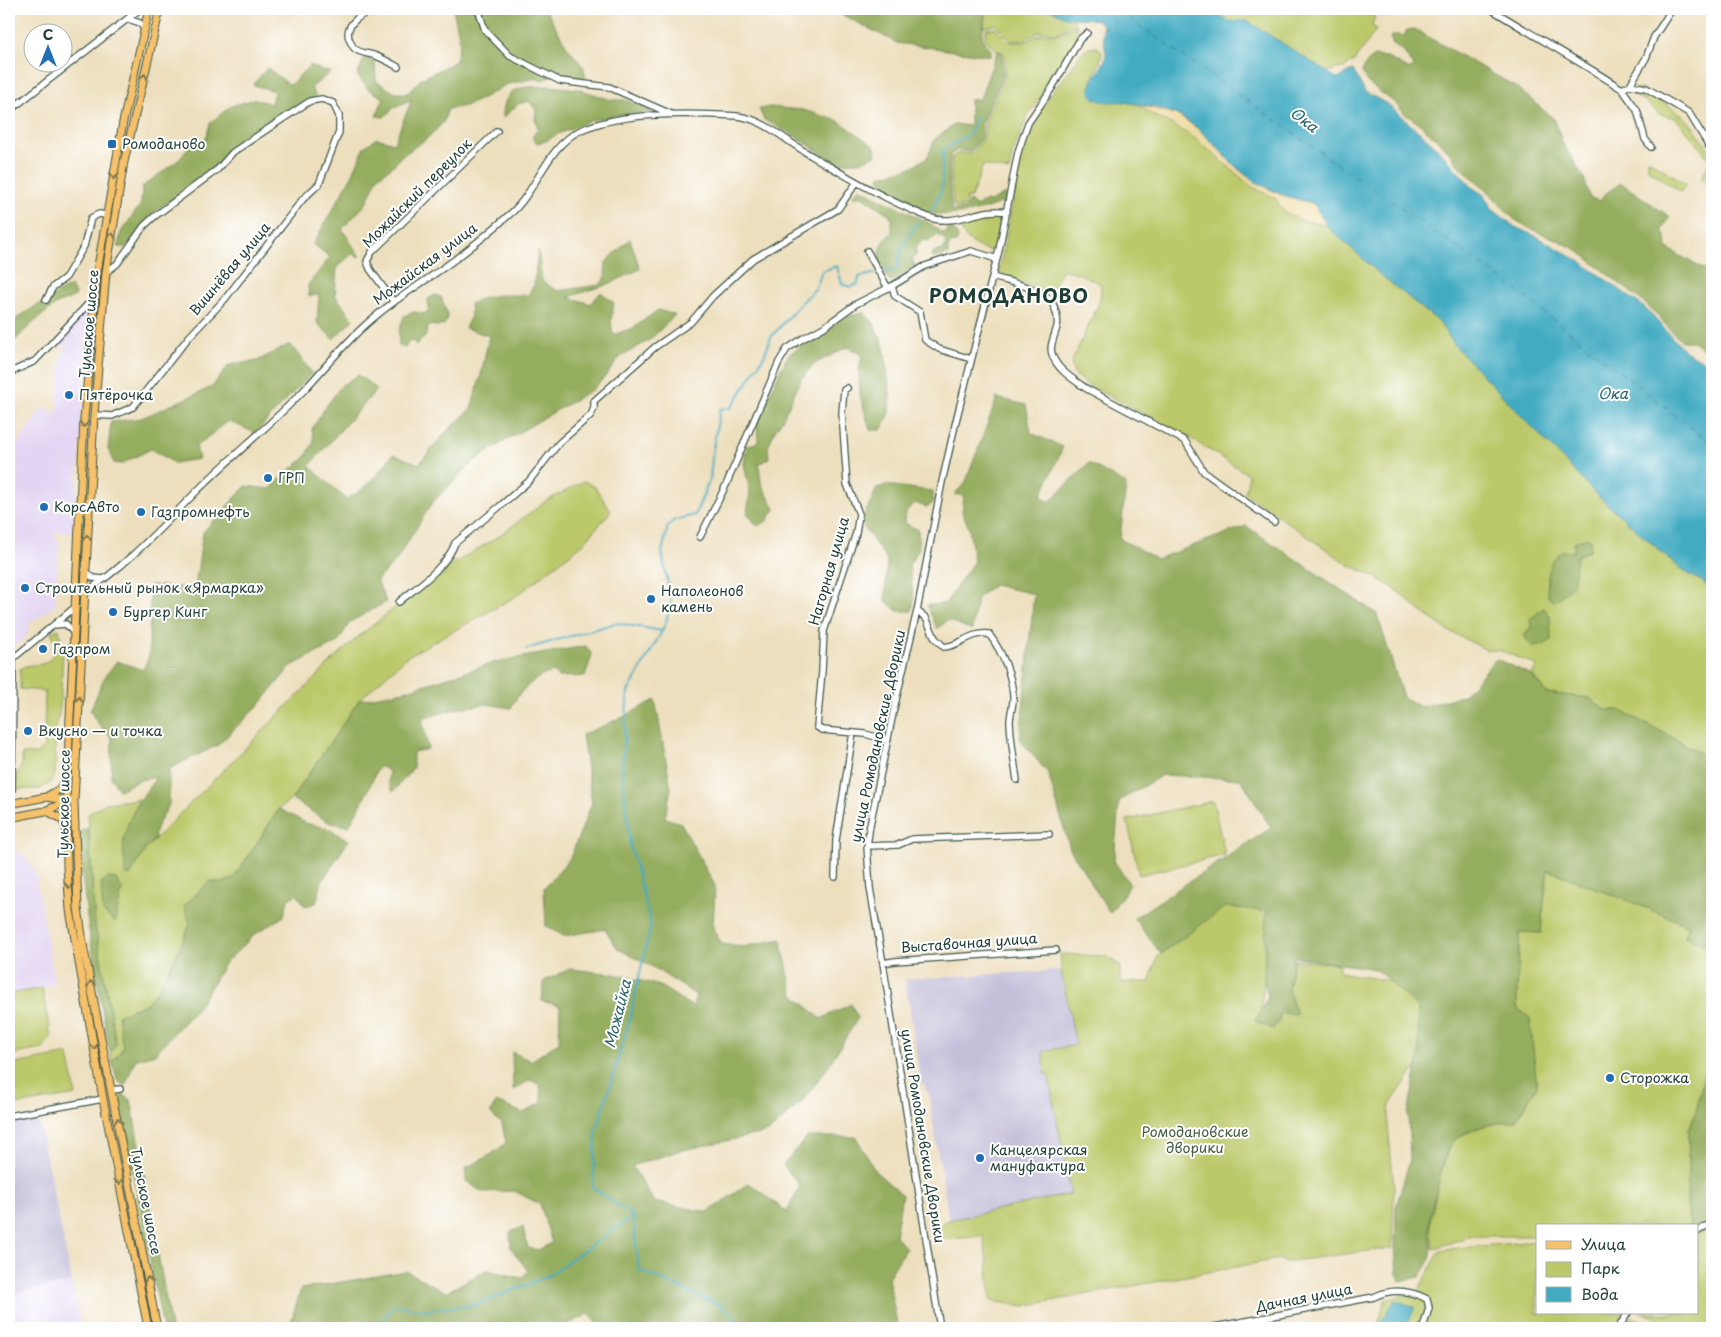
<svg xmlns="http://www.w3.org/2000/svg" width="1721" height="1337" font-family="'Playpen Sans',sans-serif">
  <rect width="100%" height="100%" fill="#fff"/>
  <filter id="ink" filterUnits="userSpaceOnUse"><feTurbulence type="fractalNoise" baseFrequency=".02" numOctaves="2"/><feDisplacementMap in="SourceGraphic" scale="10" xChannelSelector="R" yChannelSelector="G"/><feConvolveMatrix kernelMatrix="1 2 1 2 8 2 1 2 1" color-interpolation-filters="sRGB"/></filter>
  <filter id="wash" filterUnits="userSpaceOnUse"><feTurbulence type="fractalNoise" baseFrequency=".0096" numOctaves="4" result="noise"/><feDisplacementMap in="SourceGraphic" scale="20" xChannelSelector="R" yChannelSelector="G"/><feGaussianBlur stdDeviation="1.12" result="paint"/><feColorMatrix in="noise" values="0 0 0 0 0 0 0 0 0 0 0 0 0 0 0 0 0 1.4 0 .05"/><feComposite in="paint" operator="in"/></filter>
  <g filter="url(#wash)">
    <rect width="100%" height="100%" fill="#eddfbd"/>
    <path fill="#e2d4f3" d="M89,304L74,533L53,532L59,542L55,607L30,623L27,636L12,649L9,647V457L43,407L57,414L60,365L62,356L66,349L56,340Z
      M9,848L21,853L35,871L55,985L9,994Z
      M72,1282L81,1328H9V1294Z"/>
    <path fill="#c5c0da" d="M1061,970L1076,1045L1043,1051L1045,1074H1048L1071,1194L949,1220L928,1092L925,1090L924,1085L921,1084L905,979Z
      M38,1118L72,1282L9,1294V1124Z"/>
    <path fill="#bcc96b" stroke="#6e8350" d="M973,9H1049C1058,12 1065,16 1074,18L1073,24L1069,27L1056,33L1040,31L1024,40L1011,41L995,25L984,27L985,15Z
      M1214,9H1363L1375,17L1372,24L1376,30L1354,61L1345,67L1327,72L1298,54L1230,22L1220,17Z
      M1076,23L1078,34L1051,83L1028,115L1012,155L1009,171L983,165L971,198H967L964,206L954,207L951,182L952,157L958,153L971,154L984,138L985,121L1005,76L1004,53L995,49L985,38L986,29L995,28L1009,42H1025L1040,34H1057L1070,29Z
      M1097,47L1102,52L1100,62L1092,80L1123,102L1139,105L1153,115L1173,125L1196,139L1251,186L1275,198L1284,212L1303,221L1316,222L1327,226L1383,277L1438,321L1457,348L1597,495L1674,563L1690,575L1702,581L1712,593V760L1672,737L1619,710H1606L1589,698L1546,693L1532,675L1537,665L1501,651L1487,650L1447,630L1419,610L1395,589L1372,575L1349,565L1245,493L1249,475L1189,437L1088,385L1074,374L1071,363L1100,301L1101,284L1080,274L1062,269L1052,290L1044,291L1003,278L999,272L1018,176L1019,159L1033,124L1048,97L1071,69L1081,53L1090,48Z
      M1630,88L1645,90L1684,116L1695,129L1712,154V189L1701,179L1710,160L1676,118L1658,114L1646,102L1625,90Z
      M1648,159L1686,184L1681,192L1648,169Z
      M987,217H995L999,219V226L994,248L989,251C977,248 960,237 960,224Z
      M584,481L595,487L611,511L584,543L515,597L408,656L359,700L292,799L279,809L234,878L223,883L190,924L178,952L159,988L146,1004L119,1015L123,1048L112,1062L110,1052L116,1044L95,925L88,814L106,803L139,799L131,818L124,840L130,875L145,850L154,840L339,654L358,637L441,571L496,538L546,501Z
      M59,629L63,652L60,708L56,728L55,774L50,783L40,789H16V776L22,765V754H37L44,746L45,691L20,689V669C34,659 48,674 57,645L51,632Z
      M1213,801L1225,855L1139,875L1127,820Z
      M1548,870L1647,908L1689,926L1685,937L1701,943L1712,952V1030L1702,1085L1696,1111L1689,1130L1687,1206L1690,1226H1537V1236H1470L1433,1249L1430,1223L1439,1179L1450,1144L1460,1136L1483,1126L1517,1120V984L1520,932L1541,933C1542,911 1546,892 1548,870Z
      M1221,904L1257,905L1271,925L1259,1024L1279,1023L1285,984L1295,960L1339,964V972L1390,981L1420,997L1423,1058L1390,1104L1388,1126L1394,1187L1392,1248L1284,1262L1279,1259L1024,1306L991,1301L987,1260L983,1236L941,1240L940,1225L949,1220L1071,1194L1048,1074H1045L1043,1051L1076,1045L1061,971L1060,954L1106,956L1120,966V982H1149L1158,956Z
      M42,988L51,1037L43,1049L9,1055V994Z
      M68,1054L76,1095L9,1106V1065Z
      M1712,1224V1328H1692L1640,1313H1697V1234Z
      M1537,1241V1313H1626L1616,1328H1377L1385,1300L1408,1294L1418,1298L1419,1289L1440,1251L1458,1248Z
      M1628,1316L1668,1328H1620Z"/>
    <path fill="#95ad5f" stroke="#5a754a" d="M453,9H545L566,45L584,68L586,81L557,73L544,80L532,79L507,84L479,100L465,106L448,109L443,123L425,140L400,157L394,165L378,177L365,205L342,229L360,257L352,254L337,267L335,295L353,320L333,339L317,323L319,294L309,297L308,285L330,257L313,244L353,174L364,147L377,138L394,143L412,99L395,107L384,117L376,116L384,98L368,89L357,75L365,57L375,63L376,81L395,93H408L421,79L456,61L460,41Z
      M831,9H973L985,15L982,37L991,50L990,56L897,43Z
      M1414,29L1516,87L1555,120L1562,142L1584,178L1590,198L1600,201L1606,193L1621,183L1670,217L1662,230L1666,237L1667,248L1705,270L1712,262V356L1693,341H1681L1647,305L1577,250L1558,240L1529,228L1514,219L1488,191L1458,165L1446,148L1421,125L1405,114L1394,102L1367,82L1362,72L1367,62L1373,56L1386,57L1410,70L1413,66L1403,51L1393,45L1390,37L1397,35L1404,36L1407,30Z
      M997,51L1002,53L1003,76L982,121V138L970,152L957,150L950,155L949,182L952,211L959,208L964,209L969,201L979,207L980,204L986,201L990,202L1005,194L1006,197L1003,202C981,211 948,220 924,211C910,206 896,197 883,190L879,176L907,169L927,158L935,139L955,124L970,126V100L980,99Z
      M310,65L323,71L331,72L311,88L316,96L232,149L215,167L153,213L126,247H118L121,232L141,204L142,187L180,159L193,140L206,139L210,123L231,106L255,99L271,104L274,91L253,85L267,68L290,85Z
      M549,86L578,89L612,100H624L646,107L653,112L624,114L592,120L558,134L546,141L537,143L532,138L538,128L535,119L536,110L529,101L518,104L503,118C503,85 522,87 549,86Z
      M770,107L803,110L839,121L875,147L876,155L859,162H835L788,132L764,120L759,109Z
      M859,188L931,224L941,232L948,233L947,224L951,225L958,237L956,243L951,244L948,248V254L934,258L931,256L933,252L943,250L946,244L944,238L936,235L930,241L923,240L915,249L917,254L912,260L915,265L914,269L890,282L878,262C880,250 882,240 892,232V218L887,213L862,196H853Z
      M630,239L640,269L609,284L568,297L591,304L601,292L614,303L611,321L613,335L633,328L658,310L675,315L651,339L619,358L607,375L593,389L503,442L473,462L432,503L395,562L377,580L386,602L350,622L338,642L291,666L261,703L218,745L169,769V805L156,828L154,840L145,850L130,876L125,874C125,863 122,850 124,839C128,815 143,796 156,777L140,780L119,790L111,778L112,738L100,726L90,711L105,676L117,661L143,670L149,656L150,585L195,588L203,532L246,486L270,489L289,471L305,458L314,442L312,429L327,405L342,385L358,375L377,389L309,466L346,499C366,491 380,471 393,454L419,464L443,435L471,409L481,375L489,336L465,328L471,316L470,304C491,292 505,296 528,295L534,285L538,251L542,281L557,291L599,285L605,279L606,262Z
      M70,286L76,295C69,301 60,301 54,306C38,318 22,332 9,347V324L26,312Z
      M435,295L441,297L448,316L444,325L437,326L429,325L425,337L417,345L410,340L405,348L399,345V332L404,316L414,312L425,314L429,309L428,299Z
      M864,313L873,322L884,347L890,394L889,415L881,430H870L860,395L859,369L862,355L847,347L814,364L801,379L782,420L775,430L768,447L769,458L759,464L761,483L775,509L767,521L757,526L747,513L750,493L744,464L747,446L758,442L757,422L780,371L789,354L848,316Z
      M290,344L312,373L255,433L229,421L196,446L199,459L174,463L151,449L121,464L114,463L108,449L111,422L142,418L212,387L229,365L257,361Z
      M997,398L1026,405L1031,433L1063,447L1041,496L1049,502L1089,463L1126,484L1120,539L1157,559L1246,526L1377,614L1403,697L1421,707L1464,695L1496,659L1532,675L1546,693L1589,698L1606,710H1619L1672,737L1712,760V1210L1708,1220L1697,1227V1226H1690L1687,1206L1689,1130L1696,1111L1702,1085L1712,1030V952L1701,943L1685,937L1689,926L1647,908L1548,870C1545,891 1542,912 1541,933L1520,932L1517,984V1008L1530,1018L1537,1086L1517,1120C1499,1123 1461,1127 1450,1145C1445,1152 1440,1176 1438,1185C1435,1197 1430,1210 1430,1223C1428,1250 1439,1250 1420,1277L1400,1281L1397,1273L1395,1246L1396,1207L1410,1159L1408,1113L1419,1056L1418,1008L1376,969L1294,957L1288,990L1297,1015L1282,1013L1273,1029L1255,1021L1268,997L1264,981L1266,911L1225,907L1161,954L1134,918L1271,828L1241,779L1162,775L1119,801L1114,861L1130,885L1110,913L1070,849L1048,773L1020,740L1034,594L994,585L977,598L972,630L948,620L937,629L927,605L945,604L974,561L969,528L962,512L964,496L954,494L965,484Z
      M886,485L933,491V503L926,507L915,503L906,512L905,523L918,530L919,549L909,565L914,599L912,611H897L885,600L887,560L861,523L877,488Z
      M1588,537L1591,541L1590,550L1577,556C1575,564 1576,574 1574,581C1571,590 1561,596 1554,602L1548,597L1547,592L1548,575L1551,563L1561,551L1574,552V542Z
      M1544,608L1550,616L1551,640L1544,645L1532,646L1524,636L1531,626L1530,619Z
      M586,646L592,655L585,676L558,677L554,672C537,674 517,693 511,708L486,704L455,709L422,719L428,749L413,752V768L393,792L388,781L389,771L379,766L363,801L349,826L330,823L292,799L359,700L404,691L500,661Z
      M655,700L671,788L665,818L681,823L715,886L713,929L722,944L743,947L781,939L793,994L821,1019L851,1004L858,1018L827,1068L802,1102L769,1132L678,1151L632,1166L654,1202L708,1212L749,1183L787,1212L800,1186L783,1165L807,1137H856L875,1171L902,1195L895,1236L906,1248L888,1278L898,1328H600L589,1314L559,1328H289L301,1289L406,1271L446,1292L487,1270L522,1278L528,1271L511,1248L510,1232L523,1227L528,1248L538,1250L552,1243L540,1204L514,1191L482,1192L466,1181V1168L492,1154L506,1143L502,1124L490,1113L496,1102L523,1113L542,1103L540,1085L530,1080L513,1090L512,1052L531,1061L559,1042L560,1006L542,1001L544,981L570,969L615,974L660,986L693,1007L696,995L648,964L618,949L605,929L564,936L546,926L544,888L570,858L592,803L582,735L623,717Z
      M279,809L308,824L327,828L349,840L322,881L316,903L305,906L297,894L288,899L284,916L255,934L224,964L201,1003L155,1054L135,1060L125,1086L117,1080L112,1062L123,1048L118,1015L146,1004L159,988L178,952L190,924L184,906L210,881L223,883L234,878Z
      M88,828L95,925L116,1044L110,1052C96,979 83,906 79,832Z
      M107,878L116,879L122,890L115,922L103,912L101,883Z
      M123,1094L131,1100L171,1328H163L119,1099Z"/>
    <path fill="#eeda9e" stroke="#868c69" d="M1139,105L1175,114L1229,148L1235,166L1253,180L1279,194L1314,204L1327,226L1316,222L1303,221L1284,212L1275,198L1251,186L1196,139L1173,125L1153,115Z"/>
    <path fill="#42abc2" stroke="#30747b" d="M1049,9H1214C1225,22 1229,23 1246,20L1338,79L1353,70L1365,92L1387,104L1433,144L1473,188L1484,195L1492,209L1515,227L1538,237L1584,264L1644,307L1685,351L1712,366V593L1702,581L1690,575L1674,563L1597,495L1457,348L1438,321L1383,277L1327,226L1314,204C1308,200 1302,201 1296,199C1281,195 1267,188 1254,181C1222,161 1203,121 1165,110C1152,106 1137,104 1124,102C1115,101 1102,104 1094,98C1080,87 1106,68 1106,54C1106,51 1104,41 1103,36C1103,31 1104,25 1100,22C1089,16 1077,20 1066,17C1060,15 1055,11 1049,9Z
      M1395,1300L1415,1307L1406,1328H1381V1323Z"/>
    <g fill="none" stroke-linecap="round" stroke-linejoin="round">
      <path stroke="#42abc2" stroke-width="2" d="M932,210L942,188L943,150L970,134L976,117
        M662,631L628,692L622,767L630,845L651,924L629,1022L596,1132L593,1188L633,1216L639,1270L722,1306L744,1328
        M526,649L616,623L662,631L666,622L671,601L662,552L668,526L674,520L695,515L710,479L713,448L720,409L731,408L764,356L771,337L800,304L816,288L822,271L837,266L842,284L850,287L858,284L859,277L897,269C900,249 905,237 919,222
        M378,1328L393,1305L424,1310L476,1305L546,1277L633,1216"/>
      <path stroke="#2b6466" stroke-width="1" stroke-dasharray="6 5" stroke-linecap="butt" d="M1122,9L1133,21L1494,273L1712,444
        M1101,29L1113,23L1128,9"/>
    </g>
  </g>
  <g filter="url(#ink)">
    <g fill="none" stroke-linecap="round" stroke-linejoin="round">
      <g stroke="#3e5549" stroke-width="8">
        <path id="minor" d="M376,9C362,13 342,25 350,41C351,43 353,47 354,48C360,54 369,53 376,56C384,59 391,63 398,67
          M478,9L485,30L510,56L560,81L609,87L671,114
          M1491,9C1534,36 1579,61 1622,89L1630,85L1646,88L1689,113L1712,151
          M128,19L140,23L144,29
          M1630,85L1646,58L1654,37L1672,9
          M1622,89L1637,110L1645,139L1651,147
          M9,101L15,106
          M9,111L140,9
          M867,251L888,288
          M992,277C1009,282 1028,285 1043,294C1054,300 1059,316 1057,327C1055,335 1049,346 1052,354C1056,369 1074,380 1087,389L1185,441L1204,472L1274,522
          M892,286L895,296L920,312L925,340L939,349L971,359
          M46,300L53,287L66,277L84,246L91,218L99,214L107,215
          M393,301L370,269L367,261L372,252L497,131
          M9,373L35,361L87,305L94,301
          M847,388L844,390L842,413L847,484L859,514L856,533L824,631L822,671L817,727L822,730L865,734L888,740
          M94,415L112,416L133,407L189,337L225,299L303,199L319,184L339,132V116L333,103L322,99L310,101L233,152L218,169L155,216L144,226L117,264L106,272
          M700,537L726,485L779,362L787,349L802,339L824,327L856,304L892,286L925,266L971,251L997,259
          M85,570L93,578L104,579
          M84,593C127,566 162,526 198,490C233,455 272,424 306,388C324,368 341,348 361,329C386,305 415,288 443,268C466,252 489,233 510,214C537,191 546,148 579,131C620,111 691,113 737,116C764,119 785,140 807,153C846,176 886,200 928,217C955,228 981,206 1007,212
          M399,602C417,587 448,565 455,543L499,507L529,481L559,443L591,415L594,408V401L655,347L691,322L713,296L753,259L838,209L857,182
          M917,611L926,618L935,638L944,647C963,645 969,632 989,634C1002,652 1011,672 1013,695C1014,704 1010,713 1010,722C1011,742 1014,761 1017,780
          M54,625L66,624L73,632
          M10,661L74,608
          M9,797L12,790L13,659
          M867,846L898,845L912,839L1049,834
          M835,877L836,840L853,733
          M883,963L895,961L1056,950
          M112,1090L120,1089
          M9,1116L103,1099
          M1697,1232L1712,1222
          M940,1328L883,963L870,888L867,846L870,825L895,704L917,611L942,482L956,421L999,250L1018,152L1028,123L1052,88L1080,39L1087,33
          M1209,1328L1374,1297C1392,1288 1409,1290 1427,1299L1429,1308L1423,1328
          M1618,1328L1628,1313"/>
      </g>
      <g stroke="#3e5549" stroke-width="9">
        <path id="major" d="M46,797L60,789L65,780
          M9,804L46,797L70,801
          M47,811L62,819L65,826
          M9,818L45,811L66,802
          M148,1328L103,1099L77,951L70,910L67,867L66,802L84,419L97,272L123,122L149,9
          M157,1328L84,950L78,908L74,801L94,415L106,272L124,162L160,9"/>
      </g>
      <use href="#minor" stroke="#fff" stroke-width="5.5"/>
      <use href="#major" stroke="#f5c16b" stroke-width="7"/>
    </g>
    <defs><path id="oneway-chevron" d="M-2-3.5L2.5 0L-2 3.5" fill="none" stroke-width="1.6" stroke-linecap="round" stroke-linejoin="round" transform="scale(1.25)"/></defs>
    <g stroke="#7f784d">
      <use href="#oneway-chevron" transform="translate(144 77) rotate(-77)"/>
      <use href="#oneway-chevron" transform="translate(114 176) rotate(100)"/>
      <use href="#oneway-chevron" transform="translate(112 236) rotate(-80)"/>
      <use href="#oneway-chevron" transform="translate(84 424) rotate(94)"/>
      <use href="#oneway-chevron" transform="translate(87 538) rotate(-87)"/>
      <use href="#oneway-chevron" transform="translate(79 700) rotate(-88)"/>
      <use href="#oneway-chevron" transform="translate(69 885) rotate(86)"/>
      <use href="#oneway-chevron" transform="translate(91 984) rotate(-101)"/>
      <use href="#oneway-chevron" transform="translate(94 1046) rotate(80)"/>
      <use href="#oneway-chevron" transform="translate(118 1121) rotate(-101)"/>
      <use href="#oneway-chevron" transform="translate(119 1181) rotate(79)"/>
      <use href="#oneway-chevron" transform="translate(148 1280) rotate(-101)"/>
    </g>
  </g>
  <g fill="#1f6fb2" stroke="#fff" stroke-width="2">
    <rect x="107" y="139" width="10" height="10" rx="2.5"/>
    <circle cx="69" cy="395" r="5"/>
    <circle cx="268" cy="478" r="5"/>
    <circle cx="44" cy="507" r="5"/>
    <circle cx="141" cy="512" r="5"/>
    <circle cx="25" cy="588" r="5"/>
    <circle cx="651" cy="599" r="5"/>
    <circle cx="113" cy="612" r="5"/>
    <circle cx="43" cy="649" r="5"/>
    <circle cx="28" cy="731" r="5"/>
    <circle cx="1610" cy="1078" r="5"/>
    <circle cx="980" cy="1158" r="5"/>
  </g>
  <g text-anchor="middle" stroke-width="4" stroke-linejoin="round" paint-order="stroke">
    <g font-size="14" fill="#1f3d34" stroke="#fff" text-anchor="start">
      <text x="122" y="149">Ромоданово</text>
      <text x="79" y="400">Пятёрочка</text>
      <text x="278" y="483">ГРП</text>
      <text x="54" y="512">КорсАвто</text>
      <text x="151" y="517">Газпромнефть</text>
      <text x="35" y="593">Строительный рынок «Ярмарка»</text>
      <text x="661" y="596">Наполеонов<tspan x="661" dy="16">камень</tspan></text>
      <text x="123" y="617">Бургер Кинг</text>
      <text x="53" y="654">Газпром</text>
      <text x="38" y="736">Вкусно — и точка</text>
      <text x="1620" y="1083">Сторожка</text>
      <text x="990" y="1155">Канцелярская<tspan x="990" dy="16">мануфактура</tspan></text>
    </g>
    <g font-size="14" fill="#1f3d34" stroke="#fff">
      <text transform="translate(417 193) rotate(-45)" y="5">Можайский переулок</text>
      <text transform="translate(425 264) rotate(-37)" y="5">Можайская улица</text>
      <text transform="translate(230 269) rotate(-50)" y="5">Вишнёвая улица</text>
      <text transform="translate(89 324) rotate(-85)" y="5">Тульское шоссе</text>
      <text transform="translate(829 571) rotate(-74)" y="5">Нагорная улица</text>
      <text transform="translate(878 736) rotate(-78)" y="5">улица Ромодановские Дворики</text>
      <text transform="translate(64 804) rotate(-89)" y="5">Тульское шоссе</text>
      <text transform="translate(969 943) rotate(-4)" y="5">Выставочная улица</text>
      <text transform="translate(923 1136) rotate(81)" y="5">улица Ромодановские Дворики</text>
      <text transform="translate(146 1201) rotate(79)" y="5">Тульское шоссе</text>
      <text transform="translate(1304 1298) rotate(-11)" y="5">Дачная улица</text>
    </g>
    <g font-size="14" fill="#466042" stroke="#fff">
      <text x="1195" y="1137">Ромодановские<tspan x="1195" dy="16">дворики</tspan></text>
    </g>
    <g font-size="15" font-style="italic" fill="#2b6466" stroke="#fff">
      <text transform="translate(1304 120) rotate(38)" y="5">Ока</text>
      <text x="1613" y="399">Ока</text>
      <text transform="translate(618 1014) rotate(-76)" y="5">Можайка</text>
    </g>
    <g font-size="19" font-weight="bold" letter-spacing="1" fill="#1f3d34" stroke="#fff">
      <text x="1009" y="303">РОМОДАНОВО</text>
    </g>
  </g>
  <rect width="1721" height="1337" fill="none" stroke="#fff" stroke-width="30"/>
  <rect x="1536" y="1224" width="162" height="90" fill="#ffffff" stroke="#a5b1ae"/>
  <rect x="1546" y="1241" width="25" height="8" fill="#f5c16b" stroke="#a5b1ae"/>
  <text x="1581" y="1250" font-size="15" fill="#1f3d34">Улица</text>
  <rect x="1546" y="1262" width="25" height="15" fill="#bcc96b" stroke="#a5b1ae"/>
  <text x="1581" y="1274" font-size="15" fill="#1f3d34">Парк</text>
  <rect x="1546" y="1287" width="25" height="15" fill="#42abc2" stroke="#a5b1ae"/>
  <text x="1581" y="1300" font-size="15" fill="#1f3d34">Вода</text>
  <g transform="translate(48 48)"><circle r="24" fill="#ffffff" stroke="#a5b1ae"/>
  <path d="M0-4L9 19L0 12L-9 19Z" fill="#1f6fb2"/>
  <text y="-8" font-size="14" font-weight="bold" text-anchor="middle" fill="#1f3d34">С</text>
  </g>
</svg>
